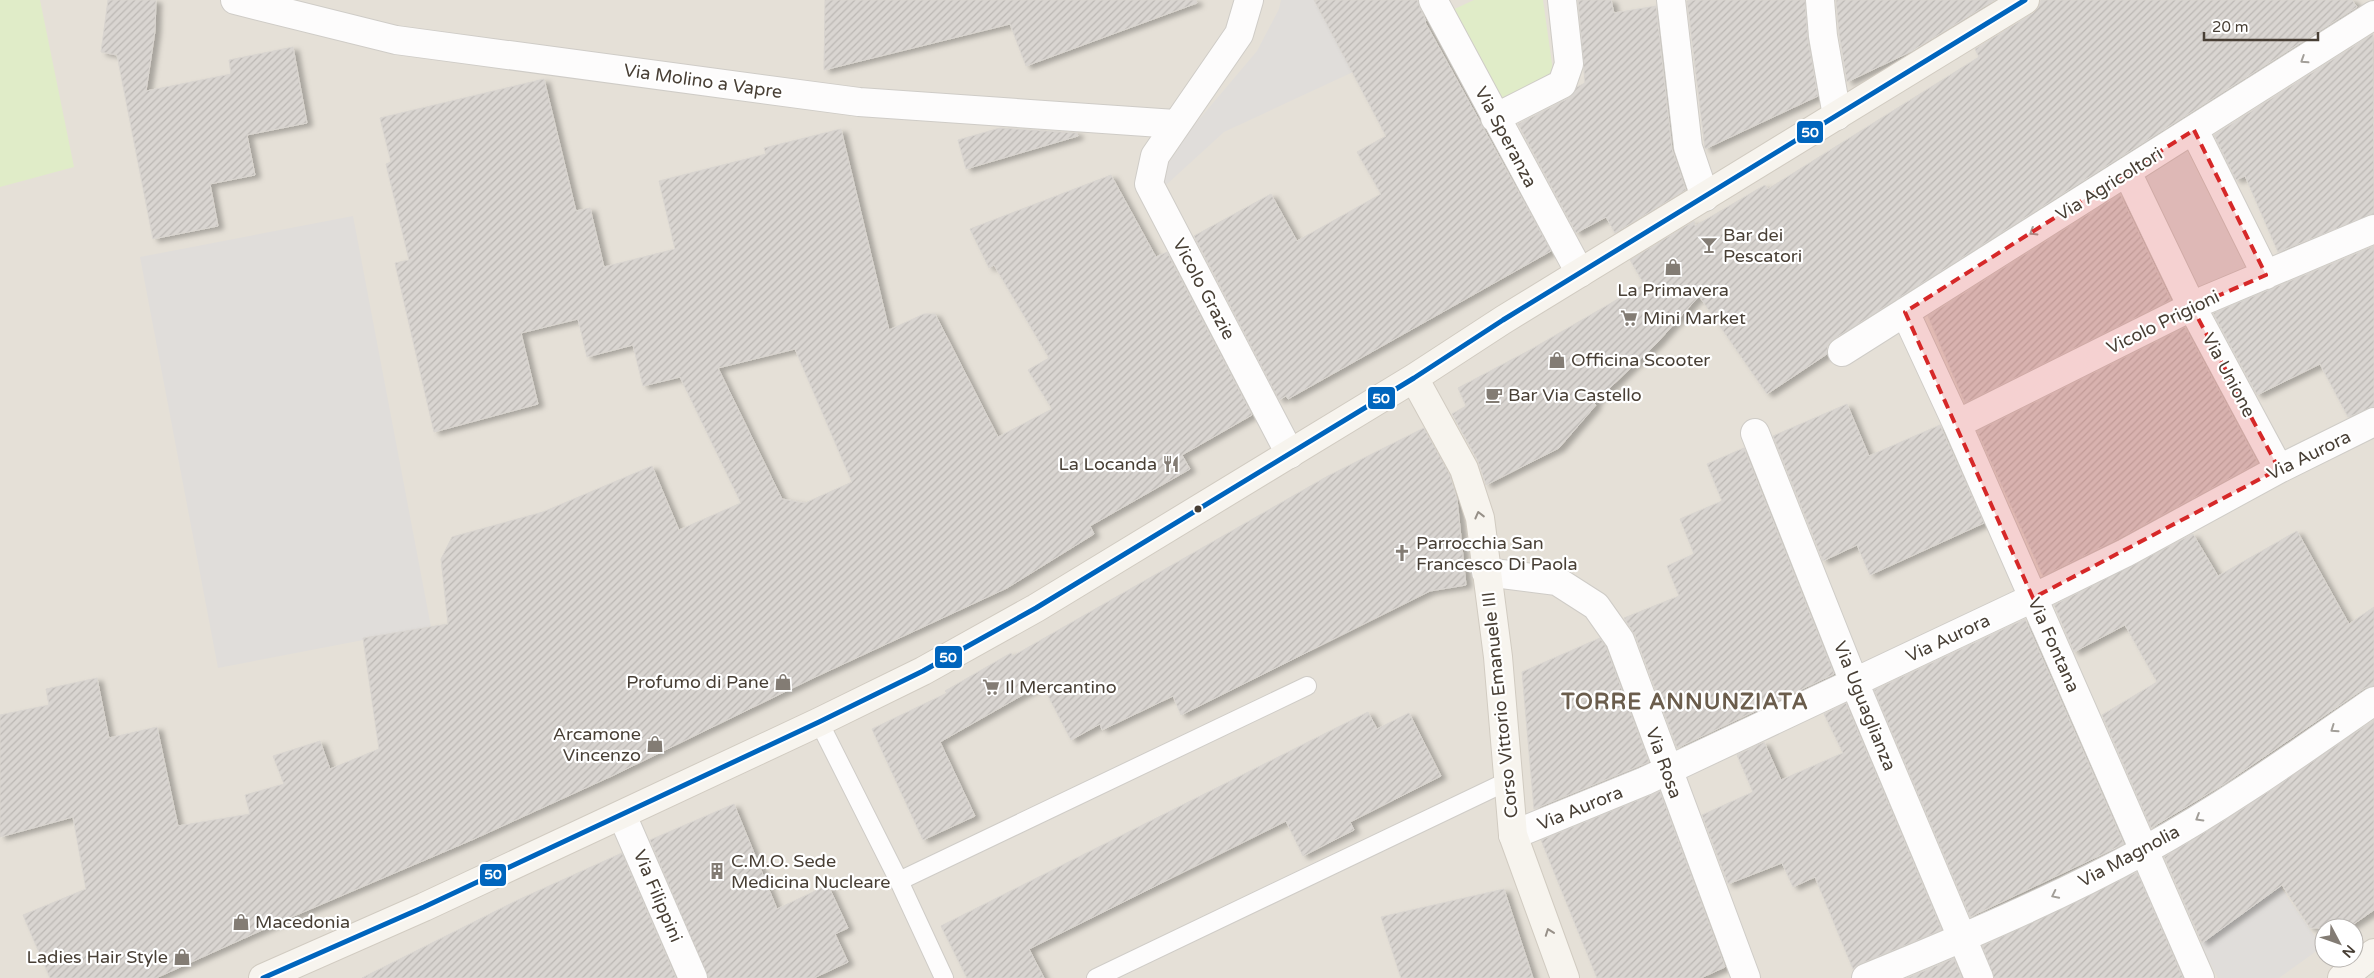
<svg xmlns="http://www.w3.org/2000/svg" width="2374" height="978" font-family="'Varela Round',sans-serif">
  <defs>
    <pattern id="building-hatch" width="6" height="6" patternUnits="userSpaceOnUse" patternTransform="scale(1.25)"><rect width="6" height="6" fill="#d9d5d1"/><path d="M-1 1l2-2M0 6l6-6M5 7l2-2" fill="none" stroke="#bcb8b4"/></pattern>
    <filter id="shadow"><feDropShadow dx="5.5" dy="3" stdDeviation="2.5" flood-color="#0004"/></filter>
  </defs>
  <rect width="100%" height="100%" fill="#f1eeea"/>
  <path fill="#e5e0d7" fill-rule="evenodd" d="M0,0H2374V978H0ZM2324,928H2354V958H2324Z"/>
  <path fill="#e0ecc8" d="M0,0H40L74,167L0,187Z
    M1474,0H1543L1554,78L1501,106L1448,12Z"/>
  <path fill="#e0ddda" d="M1281,0H1314L1353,72L1224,132L1166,185L1161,174L1191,129L1257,51L1279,9Z
    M2186,149L2248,272L2196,294L2141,176Z
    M353,216L431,627L218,668L140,257Z
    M2280,886L2322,947L2279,978H2218L2200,944Z"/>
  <path fill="url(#building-hatch)" stroke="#d9d5d0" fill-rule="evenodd" filter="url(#shadow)" d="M108,0H156L155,31L146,91L231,74L229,60L293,47L307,123L247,135L255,175L210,184L218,226L153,239L117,55L101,52Z
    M825,0H1196L1197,3L1026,66L1010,24L824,70Z
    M1314,0H1417L1426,21L1425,22L1551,251L1288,399L1286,396L1279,400L1194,236L1271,194L1297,241L1381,194L1357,152L1386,136Z
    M1578,0H1611L1614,13L1656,6L1672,149L1686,190L1615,233L1606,217L1576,233L1518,124L1569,98L1577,87L1585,83Z
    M1695,0H1805L1808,39L1818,96L1705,149L1687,1Z
    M1836,0H1995L1912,51L1847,82L1839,34Z
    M2041,0H2352L2357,7L1834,339L1828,345L1827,354L1767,394L1699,296L1657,343L1594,403L1596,405L1559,448L1486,485L1478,461L1452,414L1466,406L1458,388L1530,350L1644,284L1630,260L1694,221L1695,226L1765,185L1768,189L1979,57L1975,49L2033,13L2038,8Z
    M2373,34L2374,214L2278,252L2245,176L2236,180L2214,135Z
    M544,79L576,211L590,208L604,267L675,249L659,181L766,154L764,148L841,129L889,330L924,314H935L998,437L1052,409L1028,370L1049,358L994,265L989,268L970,229L1111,175L1156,257L1167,252L1252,415L1182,455L1190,469L1090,526L1094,534L1007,588L811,679L614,775L474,839L280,922L156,978H50L23,915L86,889L73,817L0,837V715L49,705L46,689L97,678L109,738L157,727L178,826L250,814L245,795L284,784L273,756L320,741L330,769L379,749L363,638L448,624L441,559L452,537L543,512L652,466L679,530L741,503L680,377L643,386L633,345L587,357L578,319L521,333L538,404L434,432L395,263L409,260L386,164L391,162L380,118ZM795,349L852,482L805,503L782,499L718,368Z
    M1000,128L1077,133L1078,136L966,169L958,140Z
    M2120,194L2171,300L1965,403L1928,316Z
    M2374,246V407L2348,417L2320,364L2257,395L2213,313Z
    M2185,327L2258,463L2118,539L2043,576L1977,431Z
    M1847,404L1869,456L1940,425L1984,523L1870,575L1857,545L1823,561L1773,436Z
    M1424,428L1450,475L1457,499L1466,585L1430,591L1181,715L1173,696L1102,730L1100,724L1071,740L1042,684L940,742L975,816L923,840L872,729L947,693L945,691L1011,653L1013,656L1328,476Z
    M1744,448L1834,674L1677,748L1635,635L1624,618L1679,596L1667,566L1694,554L1680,519L1722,501L1707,464Z
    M2297,531L2349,624L2374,607V686L2365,688L2224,784L2151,828L2102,715L2157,682L2125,625L2074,652L2054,605L2193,534L2218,576Z
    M2025,619L2124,844L1970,917L1874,690Z
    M1600,638L1606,647L1649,762L1534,809L1522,672Z
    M1846,703L1942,930L1860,964L1853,969L1815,877L1793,887L1782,863L1728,884L1702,815L1753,792L1737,755L1764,742L1781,780L1843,753L1824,714Z
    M1368,712L1377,729L1409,713L1441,776L1350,822L1354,830L1303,856L1286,821L1029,949L1044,978H967L941,926Z
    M2374,720V910L2348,928H2310L2282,885L2202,943L2164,857L2241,810Z
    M1660,791L1725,967L1701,978H1597L1541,840Z
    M734,804L777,909L828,885L848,928L835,934L848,962L814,978H708L650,840Z
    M622,853L676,978H362L518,900Z
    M2137,872L2183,978H1994L1982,946Z
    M1504,889L1533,978H1401L1381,917Z
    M1954,958L1962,978H1907L1943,963Z"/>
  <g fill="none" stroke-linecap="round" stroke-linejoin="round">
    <g stroke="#cfccc7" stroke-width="20">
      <path id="lane" d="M819,722L899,881L944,978
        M899,881L1307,686
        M1096,978L1508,781"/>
    </g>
    <g stroke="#cfccc7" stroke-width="30">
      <path id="street" d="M235,0L396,40L859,102L1175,124
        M1249,0L1239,34L1155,156L1149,184L1290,454
        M1433,0L1580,273
        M1671,0L1688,147L1705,197
        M1820,0L1823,36L1837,116
        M1495,118L1562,84L1569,64L1562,0
        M2194,130L2266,275
        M2127,172L2192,307L2279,469
        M1905,312L1957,424L2200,978
        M1842,352L2374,15
        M1957,424L2205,300L2374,229
        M1755,433L1854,682L1979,978
        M1486,572L1557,581L1596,606L1620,640L1746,978
        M622,815L693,978
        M1513,835L1645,781L2033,598L2125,553L2279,469L2374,422
        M1866,978C1961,939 2056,899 2145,850C2225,806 2299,753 2374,701"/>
    </g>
    <g stroke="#d1cbc1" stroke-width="30">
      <path id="secondary" d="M1414,378L1464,469L1480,518L1498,657L1513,835L1565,978
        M263,978L424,907L819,722L923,671L1036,608L1414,378L1503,320L2025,0
        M2342,978L2374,953"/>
    </g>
    <use href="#lane" stroke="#fdfcfc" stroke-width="18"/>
    <use href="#street" stroke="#fdfcfc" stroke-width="28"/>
    <use href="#secondary" stroke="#f7f4ee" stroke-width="28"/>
    <g stroke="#fff" stroke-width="9">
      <path id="bus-1" d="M263,978L424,907L819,722L923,671L1036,608L1414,378L1503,320L2025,0"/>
    </g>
    <use href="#bus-1" stroke="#0065bd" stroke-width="5"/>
  </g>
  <defs><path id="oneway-chevron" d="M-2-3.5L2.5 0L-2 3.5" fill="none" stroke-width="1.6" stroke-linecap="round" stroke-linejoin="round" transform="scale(1.25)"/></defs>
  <g stroke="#a29e98">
    <use href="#oneway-chevron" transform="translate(2304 60) rotate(147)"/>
    <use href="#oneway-chevron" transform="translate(2033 232) rotate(148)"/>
    <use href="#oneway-chevron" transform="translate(2334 729) rotate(145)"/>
    <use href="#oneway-chevron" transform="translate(2199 818) rotate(149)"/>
    <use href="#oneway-chevron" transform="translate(2055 895) rotate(154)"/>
  </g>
  <g stroke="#979088">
    <use href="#oneway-chevron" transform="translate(1479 515) rotate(-104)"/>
    <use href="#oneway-chevron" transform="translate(1549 932) rotate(-110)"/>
  </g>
  <path fill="#d62828" fill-opacity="0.2" stroke="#d62828" stroke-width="4" stroke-dasharray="10 6" stroke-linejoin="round" d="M2194,130L2266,275L2192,307L2279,469L2033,598L1905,312Z"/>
  <defs>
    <g id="bar-bare" transform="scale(1.35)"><path d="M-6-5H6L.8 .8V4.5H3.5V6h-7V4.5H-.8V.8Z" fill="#837c74" stroke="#fff" stroke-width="2.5" paint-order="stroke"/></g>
    <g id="shop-bare" transform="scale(1.35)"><path d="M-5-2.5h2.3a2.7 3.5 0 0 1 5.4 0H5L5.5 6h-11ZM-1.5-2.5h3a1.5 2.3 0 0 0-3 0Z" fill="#837c74" stroke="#fff" stroke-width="2.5" paint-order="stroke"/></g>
    <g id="supermarket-bare" transform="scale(1.35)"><path d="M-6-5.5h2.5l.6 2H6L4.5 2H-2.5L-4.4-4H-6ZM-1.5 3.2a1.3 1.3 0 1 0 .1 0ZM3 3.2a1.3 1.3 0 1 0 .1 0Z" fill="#837c74" stroke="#fff" stroke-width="2.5" paint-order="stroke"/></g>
    <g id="cafe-bare" transform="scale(1.35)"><path d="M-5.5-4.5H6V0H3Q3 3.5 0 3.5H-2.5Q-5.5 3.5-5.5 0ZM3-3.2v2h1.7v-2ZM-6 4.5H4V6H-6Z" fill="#837c74" stroke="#fff" stroke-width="2.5" paint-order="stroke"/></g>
    <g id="restaurant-bare" transform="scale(1.35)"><path d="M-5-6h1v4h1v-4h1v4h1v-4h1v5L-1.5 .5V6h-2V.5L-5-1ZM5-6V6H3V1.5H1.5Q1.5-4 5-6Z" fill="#837c74" stroke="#fff" stroke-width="2.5" paint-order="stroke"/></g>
    <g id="church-bare" transform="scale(1.35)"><path d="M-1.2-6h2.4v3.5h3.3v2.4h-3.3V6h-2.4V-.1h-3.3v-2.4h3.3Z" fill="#837c74" stroke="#fff" stroke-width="2.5" paint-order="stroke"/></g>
    <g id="building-bare" transform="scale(1.35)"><path d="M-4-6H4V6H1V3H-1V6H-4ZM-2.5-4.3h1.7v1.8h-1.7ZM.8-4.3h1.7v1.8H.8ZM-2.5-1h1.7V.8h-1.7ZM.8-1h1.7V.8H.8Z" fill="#837c74" stroke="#fff" stroke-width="2.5" paint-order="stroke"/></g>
  </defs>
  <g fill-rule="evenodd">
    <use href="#bar-bare" x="1709" y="245"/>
    <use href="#shop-bare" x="1673" y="267"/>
    <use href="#supermarket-bare" x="1629" y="318"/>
    <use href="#shop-bare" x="1557" y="360"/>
    <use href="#cafe-bare" x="1494" y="395"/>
    <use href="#restaurant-bare" x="1171" y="464"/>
    <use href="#church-bare" x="1402" y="553"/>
    <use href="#shop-bare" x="783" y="682"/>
    <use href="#supermarket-bare" x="991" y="687"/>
    <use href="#shop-bare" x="655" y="744"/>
    <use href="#building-bare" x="717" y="871"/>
    <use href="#shop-bare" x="241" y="922"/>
    <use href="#shop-bare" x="182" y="957"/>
  </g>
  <circle fill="#483f35" stroke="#fff" stroke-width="2" cx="1198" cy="509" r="4.5"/>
  <g text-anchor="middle" stroke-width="4.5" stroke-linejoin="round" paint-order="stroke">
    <g font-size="18" fill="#483f35" stroke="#fff">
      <text transform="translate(703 81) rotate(8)" y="6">Via Molino a Vapre</text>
      <text transform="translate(1506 137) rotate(62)" y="6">Via Speranza</text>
      <text transform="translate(2109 184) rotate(-32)" y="6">Via Agricoltori</text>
      <text transform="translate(1204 289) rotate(62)" y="6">Vicolo Grazie</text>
      <text transform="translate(2163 322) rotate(-26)" y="6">Vicolo Prigioni</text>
      <text transform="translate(2229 375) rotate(62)" y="6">Via Unione</text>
      <text transform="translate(2309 455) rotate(-26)" y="6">Via Aurora</text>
      <text transform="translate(1948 638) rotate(-25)" y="6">Via Aurora</text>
      <text transform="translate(2054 645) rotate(66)" y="6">Via Fontana</text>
      <text transform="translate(1500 705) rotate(-96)" y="6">Corso Vittorio Emanuele III</text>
      <text transform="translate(1865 706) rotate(68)" y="6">Via Uguaglianza</text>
      <text transform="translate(1664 763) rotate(70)" y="6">Via Rosa</text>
      <text transform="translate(1580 808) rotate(-22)" y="6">Via Aurora</text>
      <text transform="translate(2129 856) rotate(-28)" y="6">Via Magnolia</text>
      <text transform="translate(658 896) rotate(67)" y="6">Via Filippini</text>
    </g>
    <g font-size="18" fill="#483f35" stroke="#fff" text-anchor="start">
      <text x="1723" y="241">Bar dei<tspan x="1723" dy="21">Pescatori</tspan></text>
      <text x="1673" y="296" text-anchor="middle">La Primavera</text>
      <text x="1643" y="324">Mini Market</text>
      <text x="1571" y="366">Officina Scooter</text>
      <text x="1508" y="401">Bar Via Castello</text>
      <text x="1157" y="470" text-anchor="end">La Locanda</text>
      <text x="1416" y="549">Parrocchia San<tspan x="1416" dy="21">Francesco Di Paola</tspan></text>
      <text x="769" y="688" text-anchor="end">Profumo di Pane</text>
      <text x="1005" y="693">Il Mercantino</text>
      <text x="641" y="740" text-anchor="end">Arcamone<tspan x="641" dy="21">Vincenzo</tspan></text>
      <text x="731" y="867">C.M.O. Sede<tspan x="731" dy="21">Medicina Nucleare</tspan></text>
      <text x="255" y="928">Macedonia</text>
      <text x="168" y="963" text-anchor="end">Ladies Hair Style</text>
    </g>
    <g font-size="22" font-weight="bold" letter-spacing="1" fill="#6b5d4c" stroke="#fff">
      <text x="1685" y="709">TORRE ANNUNZIATA</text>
    </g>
  </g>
  <g stroke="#fff" stroke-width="2">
    <rect x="1796" y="120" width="28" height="24" rx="5" fill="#0065bd"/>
    <rect x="1367" y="386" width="29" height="24" rx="5" fill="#0065bd"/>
    <rect x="934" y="645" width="29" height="24" rx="5" fill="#0065bd"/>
    <rect x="479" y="863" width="28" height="24" rx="5" fill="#0065bd"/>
  </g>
  <g font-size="14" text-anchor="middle" font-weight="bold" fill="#fff">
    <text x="1810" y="137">50</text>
    <text x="1381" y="403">50</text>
    <text x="948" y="662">50</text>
    <text x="493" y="879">50</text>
  </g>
  <g transform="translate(2339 943) rotate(131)"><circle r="24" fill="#ffffff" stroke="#b6b2ae"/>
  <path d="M0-4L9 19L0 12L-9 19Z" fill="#837c74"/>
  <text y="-8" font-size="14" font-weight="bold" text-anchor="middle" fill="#483f35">N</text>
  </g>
  <path d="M2204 32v8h114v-8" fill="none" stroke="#483f35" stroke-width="2.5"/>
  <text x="2212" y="32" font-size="15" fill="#483f35" stroke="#ffffff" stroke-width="4" paint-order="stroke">20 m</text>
</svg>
